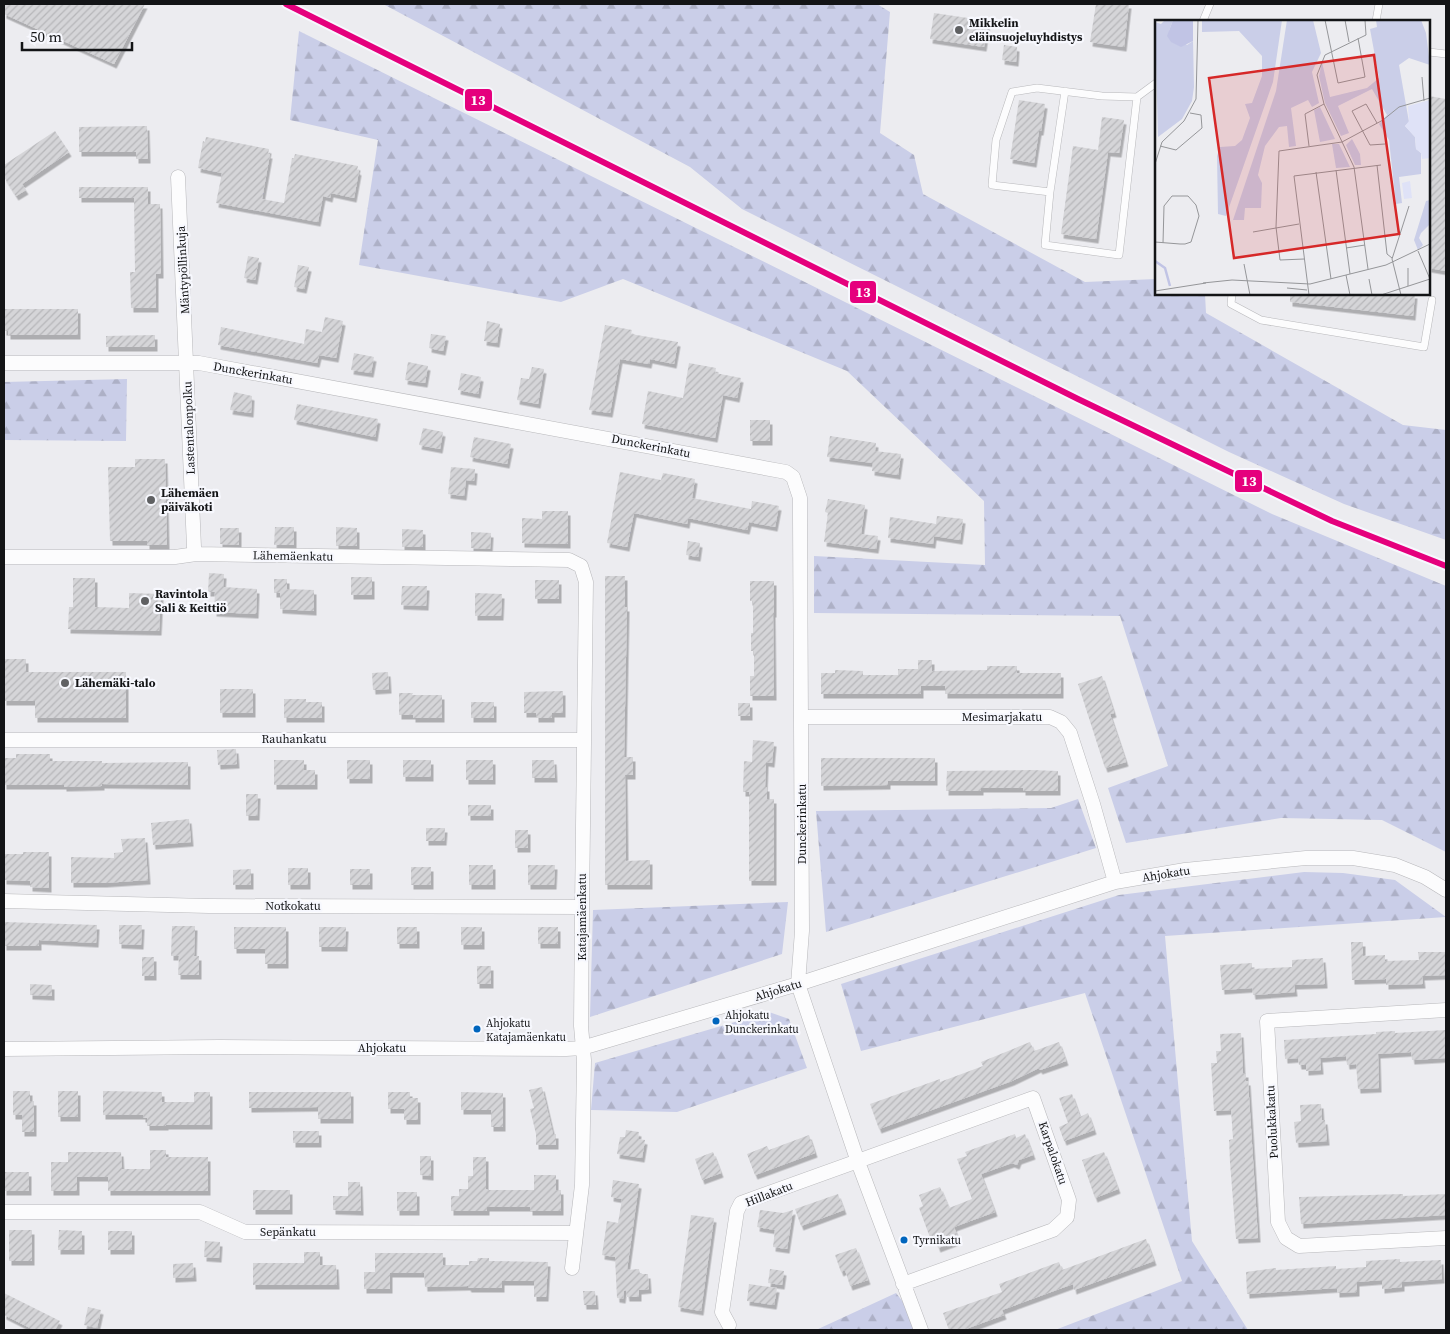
<svg xmlns="http://www.w3.org/2000/svg" width="1450" height="1334" font-family="'Source Serif 4',serif">
  <defs>
    <pattern id="forest-firs" width="22" height="20" patternUnits="userSpaceOnUse" patternTransform="scale(1.25)"><rect width="22" height="20" fill="#cacee8"/><path d="M5 1l3.5 6h-7zM16 11l3.5 6h-7z" fill="#adb0c6"/></pattern>
    <pattern id="building-hatch" width="6" height="6" patternUnits="userSpaceOnUse" patternTransform="scale(1.25)"><rect width="6" height="6" fill="#d5d5d8"/><path d="M-1 1l2-2M0 6l6-6M5 7l2-2" fill="none" stroke="#b6b6b9"/></pattern>
    <filter id="shadow"><feDropShadow dx="2.5" dy="4.5" stdDeviation="0" flood-color="#0004"/></filter>
  </defs>
  <rect width="100%" height="100%" fill="#ececf0"/>
  <path fill="url(#forest-firs)" d="M383,4H877L890,12L880,133L914,155L923,194L1085,282L1156,279V294H1205L1206,313L1403,425L1446,430V540L1344,504L1229,452L742,209L690,167Z
    M299,31L1272,514L1446,586V852L1382,820L1281,818L1126,843L1108,788L1168,766L1120,616L814,613V556L985,565L984,501L847,371L623,279L561,302L359,265L378,140L290,120Z
    M127,379L126,441L4,440V382Z
    M1078,799L1096,848L826,932L816,811L1051,808Z
    M1304,872L1343,873L1395,880L1446,917L1165,936L1192,1241L1248,1330H1055L1182,1281L1085,993L861,1051L841,984L1119,895Z
    M788,902L782,954L590,1017L593,910Z
    M769,1012L789,1019L807,1068L677,1112L591,1110L595,1063Z
    M896,1293L925,1330H816Z"/>
  <path fill="url(#building-hatch)" filter="url(#shadow)" d="M4,4H145L114,64L4,14Z
    M1096,4H1129L1124,47L1090,42Z
    M934,13L988,21L984,47L930,39Z
    M1004,45L1017,47L1016,62L1002,60Z
    M1429,96L1446,99V271L1429,268Z
    M1019,100L1045,104L1041,131H1039L1034,163L1010,159Z
    M1102,117L1124,120L1119,153L1108,152L1096,239L1061,234L1073,146L1098,150Z
    M147,126L148,159H136V152H79V127Z
    M55,131L69,152L22,184L26,190L16,196L4,177V165Z
    M206,137L269,149L268,154H270L262,199L284,203L292,158H294L295,154L358,166L357,170L359,171L354,198L331,193L330,198L323,196L318,222L216,203L222,173L198,168L203,141L205,142Z
    M79,187H148V204H160L161,274H156V308H131L130,272H135L134,198H79Z
    M248,256L259,258L255,280L244,278Z
    M298,265L309,267L304,289L294,287Z
    M1290,294H1415L1413,316L1290,302Z
    M4,309H78V335H8V331H4Z
    M325,317L343,321L336,358L319,355L317,363L218,345L221,327L304,344L306,329L322,332Z
    M487,321L500,324L497,343L484,341Z
    M605,325L632,330L631,334L678,342L674,364L650,359L649,364L620,359L610,413L589,410Z
    M431,334L446,336L443,351L429,348Z
    M155,335V347H106V336Z
    M354,353L374,357L371,373L351,370Z
    M408,362L428,366L425,383L405,380Z
    M689,363L716,368L715,373L741,378L737,398L723,395L715,438L642,424L648,391L683,398Z
    M532,367L544,369L538,404L517,400L521,378L529,379Z
    M461,373L481,377L478,394L458,390Z
    M234,392L252,396L251,413L230,410Z
    M297,404L378,419L375,437L294,420Z
    M750,420H770V441H750Z
    M423,428L443,432L440,449L419,445Z
    M830,436L876,443L875,451L901,454L898,475L872,471L873,463L827,457Z
    M474,437L511,444L507,464L470,457Z
    M135,459H165L167,545H147V541H110L108,467H135Z
    M451,467L475,469L474,481L466,480L464,496L448,494Z
    M620,472L661,480L663,473L695,479L692,498L751,509L752,501L779,506L775,527L749,522L747,530L688,518L687,524L634,513L627,547L607,543Z
    M828,499L865,505L861,534L878,536L876,549L824,542L828,513L825,512Z
    M542,511H568V544L522,543V518L542,519Z
    M937,516L963,519L960,540L934,536L933,544L888,538L890,517L936,524Z
    M275,527H294V545H274Z
    M336,527L357,528V546H336Z
    M220,528H239V545L220,544Z
    M402,529L423,530V547H402Z
    M471,532L491,533L490,549L471,548Z
    M688,541L700,543L698,557L686,555Z
    M209,573L224,574L223,587L257,589L256,614L214,612L215,592H208Z
    M605,576H625V607H627L624,757H633V775H625L626,861L650,860V885H605Z
    M351,577H372V595H351Z
    M73,578H95V607L129,608V593L161,594L159,631L68,629L69,607H73Z
    M274,579H287V589L314,590V611L280,609V593H274Z
    M535,580H559V599H535Z
    M750,581H774V613H773L774,696H750V676H754V651H751V633H753V601H750Z
    M402,586H427L426,606L401,605Z
    M475,593L502,594L501,616H475Z
    M4,659H26V672H126V718H35V701H4Z
    M918,660H932V671L987,670V666H1017V673H1061V694H945V686H921V694H821V673H835V670L863,671V675H898V669H918Z
    M388,672L389,689L373,690L372,673Z
    M1102,676L1114,713L1110,714L1126,762L1105,768L1078,684Z
    M220,689H253V713H220Z
    M563,691V713H552V718H536V713H524V692Z
    M399,693H413L412,695H442V718H413V715H399Z
    M284,699H306V702H322V718H284Z
    M471,702H494V718H471Z
    M738,703H750V716H738Z
    M753,740L774,742L772,763L766,762L765,787H767V799H774V881H749V792H743L744,761L752,762Z
    M236,749L237,764L218,765L217,750Z
    M16,754H50V761H102V763L188,762V785L102,784V786L64,787V785H4V758H16Z
    M821,758H935V781H888V785L821,786Z
    M274,760H304V770H315V785H274Z
    M347,760H370V779H347Z
    M403,760H431V777H403Z
    M466,760H493V780H466Z
    M532,760H554L555,778H532Z
    M1032,770L1058,771V791H1023V788H981V791H946L947,771Z
    M246,794H258L257,816H246Z
    M468,805H491V816H468Z
    M189,819L191,842L153,845L151,823Z
    M426,828H445L444,841H426Z
    M515,830H528V848H515Z
    M145,838L148,880L104,883H71V857L114,858V853L123,852L121,839Z
    M23,852H49V888L30,887V881L4,880V854H23Z
    M469,865H493V885H469Z
    M528,865H555L554,885H528Z
    M411,867H431V885H411Z
    M288,868H308V885H288Z
    M251,869V885H233V870Z
    M350,869H370V885H350Z
    M4,922L97,925L96,943L39,940V946H4Z
    M119,925H142L141,945L119,944Z
    M172,926H195L194,956H199V975H178L179,956H171Z
    M234,927H286V964H265V949H234Z
    M319,927H346L345,947H319Z
    M397,927H417V944H397Z
    M461,927H482V945H461Z
    M538,927H558V944H538Z
    M1351,942H1363V956L1385,955V961L1419,960L1418,952H1446V975L1422,976L1423,984L1386,985V979L1352,980Z
    M142,957H154V976H142Z
    M1323,958L1325,984L1294,985L1295,992L1253,995L1252,988L1222,990L1220,965L1252,963V969L1292,967V960Z
    M477,966H491V984H477Z
    M30,984L52,985V996L30,995Z
    M1446,1030V1058L1412,1060L1411,1052L1378,1054L1379,1088L1358,1089L1356,1064L1347,1065L1346,1056L1320,1058L1321,1070L1306,1071V1065H1299L1298,1058L1285,1059L1284,1040L1376,1034V1032L1395,1031V1033Z
    M1241,1033L1243,1073H1246V1081H1248L1258,1238L1236,1239L1230,1162L1229,1140L1233,1139L1231,1110L1214,1111L1211,1063H1217L1216,1051H1221L1220,1034Z
    M1030,1042L1034,1051L1059,1042L1066,1061L1040,1070L1039,1068L1012,1081L879,1129L870,1104L940,1079V1082L983,1066L981,1062Z
    M542,1087L553,1134H556V1145H536V1134L530,1109L534,1108L529,1090Z
    M13,1091H30V1101H34V1132H22V1115H13Z
    M58,1091H78V1117H58Z
    M103,1091L162,1092V1102H194V1092H210V1125H166V1126H147V1118H143V1115H103Z
    M249,1092H351V1119H318V1107L249,1108Z
    M388,1092H410V1098H418V1120H404V1109H388Z
    M461,1092L503,1093V1127H491V1110H461Z
    M1072,1094L1080,1117L1088,1113L1094,1130L1064,1141L1059,1127L1068,1123L1059,1098Z
    M1321,1104L1322,1120H1325L1327,1141L1296,1143L1294,1122L1301,1121L1300,1105Z
    M626,1130L639,1132L638,1139L645,1140L642,1158L617,1154L620,1137H625Z
    M293,1131H319V1143H293Z
    M1015,1134L1016,1138L1025,1134L1033,1155L1019,1160L1017,1165L1012,1163L981,1174L995,1212L954,1227L959,1240L938,1248L935,1239L931,1240L919,1208L923,1206L919,1195L940,1187L949,1208L972,1199L957,1159L967,1156L965,1152Z
    M809,1135L815,1153L755,1175L747,1154L767,1146L769,1150Z
    M150,1150H166V1157H208V1191H108V1177H77V1191H51V1162H68V1152H121L122,1169H150Z
    M713,1152L721,1173L702,1180L695,1159Z
    M1104,1152L1118,1189L1095,1198L1082,1160Z
    M420,1156H431V1176L420,1175Z
    M473,1157H486V1189L488,1190H534V1175H556V1190H561V1211H530V1207H487V1211H451V1196H459V1189H468V1176H473Z
    M4,1172H29V1191H4Z
    M613,1180L639,1184L627,1270L639,1269L640,1274H648L649,1289L639,1290V1297H627L626,1290L624,1291L623,1299L617,1298L615,1257L602,1255L607,1221L618,1223L622,1199L611,1197Z
    M348,1182H360L361,1211L333,1210V1196H348Z
    M253,1190H290V1210H253Z
    M397,1192H417V1211H397Z
    M838,1194L844,1210L801,1226L795,1209Z
    M1403,1194V1196L1446,1194V1215L1301,1224L1299,1197Z
    M760,1210L783,1213L793,1210L787,1249L773,1247L775,1230L757,1227Z
    M691,1215L714,1218L701,1311L678,1307Z
    M9,1230H32V1261H9Z
    M59,1230L82,1231V1250H58Z
    M108,1231H132V1250H108Z
    M1146,1239L1154,1261L1074,1290L1073,1284L1002,1310L1004,1315L963,1330H949L943,1313L1002,1292L999,1284L1059,1262L1062,1270Z
    M205,1241L220,1242L219,1258L204,1257Z
    M856,1248L868,1280L850,1286L845,1270L841,1272L835,1255Z
    M304,1252H320V1265H336L337,1285H253V1263H304Z
    M375,1253H443V1265H469V1261H477L478,1258H489V1261L548,1262L546,1297H534V1281H502V1288H469L468,1286L425,1287L424,1273H390V1289H364V1272H375Z
    M1400,1259V1262L1441,1260L1442,1279L1402,1282V1287L1382,1289V1280L1357,1282V1292L1337,1293V1288L1247,1294L1246,1272L1276,1268V1270L1336,1266V1269L1366,1267V1261Z
    M193,1263L194,1277L173,1278V1264Z
    M770,1269L784,1271L782,1285L768,1283Z
    M749,1284L777,1288L774,1305L747,1301Z
    M583,1291H595L596,1305H584Z
    M4,1293L60,1321L55,1330H34L4,1315Z
    M88,1307L101,1310L97,1328L84,1325Z"/>
  <g fill="none" stroke-linecap="round" stroke-linejoin="round">
    <g stroke="#b8b8bb" stroke-width="8">
      <path id="service" d="M1203,21L1210,4
        M1376,21L1379,4
        M1429,52L1446,54
        M1065,91L1050,192L992,185L996,140L1012,92L1037,88L1102,96L1137,97L1156,83
        M1050,192L1045,245L1119,255L1137,97
        M1232,294L1231,304L1261,320L1424,347L1432,300"/>
    </g>
    <g stroke="#b8b8bb" stroke-width="15">
      <path id="minor" d="M178,177L194,547L196,554
        M4,363H199L786,472L793,477L800,498V517L802,931L798,984L858,1162L921,1330
        M4,557H175L196,554L569,560L581,566L586,582L582,907L581,1026L584,1060L582,1185L572,1268
        M801,717H1050L1061,722L1070,733L1093,804L1115,882
        M4,740H583
        M4,901L209,906L582,907
        M1446,1010L1267,1021L1278,1222L1286,1238L1299,1246L1446,1238
        M4,1049L220,1047L566,1049L582,1048L798,984L1115,882L1185,870L1306,858H1353L1395,865L1425,877L1446,890
        M4,1212H200L245,1232L576,1233
        M729,1325L722,1312L737,1211L741,1203L1033,1098L1069,1200L1067,1217L1053,1230L903,1284"/>
    </g>
    <use href="#service" stroke="#fcfcfd" stroke-width="7"/>
    <use href="#minor" stroke="#fcfcfd" stroke-width="14"/>
    <g stroke="#f7f8fe" stroke-width="10">
      <path id="rail-1" d="M286,4L1078,399L1332,521L1446,566"/>
    </g>
    <use href="#rail-1" stroke="#e5007d" stroke-width="6"/>
  </g>
  <g fill="#5f6062" stroke="#f7f8fe" stroke-width="2">
    <circle cx="959" cy="30" r="5"/>
    <circle cx="151" cy="500" r="5"/>
    <circle cx="145" cy="601" r="5"/>
    <circle cx="65" cy="683" r="5"/>
  </g>
  <g fill="#0065bd" stroke="#f7f8fe" stroke-width="2">
    <circle cx="716" cy="1021" r="4.5"/>
    <circle cx="477" cy="1029" r="4.5"/>
    <circle cx="904" cy="1240" r="4.5"/>
  </g>
  <g text-anchor="middle" stroke-width="4.5" stroke-linejoin="round" paint-order="stroke">
    <g font-size="11" fill="#131416" stroke="#f7f8fe" text-anchor="start">
      <text x="725" y="1019">Ahjokatu<tspan x="725" dy="14">Dunckerinkatu</tspan></text>
      <text x="486" y="1027">Ahjokatu<tspan x="486" dy="14">Katajamäenkatu</tspan></text>
      <text x="913" y="1244">Tyrnikatu</text>
    </g>
    <g font-size="12" font-weight="bold" fill="#131416" stroke="#f7f8fe" text-anchor="start">
      <text x="969" y="27">Mikkelin<tspan x="969" dy="14">eläinsuojeluyhdistys</tspan></text>
      <text x="161" y="497">Lähemäen<tspan x="161" dy="14">päiväkoti</tspan></text>
      <text x="155" y="598">Ravintola<tspan x="155" dy="14">Sali &amp; Keittiö</tspan></text>
      <text x="75" y="687">Lähemäki-talo</text>
    </g>
    <g font-size="12" fill="#131416" stroke="#f7f8fe">
      <text transform="translate(183 270) rotate(-93)" y="4">Mäntypöllinkuja</text>
      <text transform="translate(253 373) rotate(10)" y="4">Dunckerinkatu</text>
      <text transform="translate(189 428) rotate(-92)" y="4">Lastentalonpolku</text>
      <text transform="translate(651 446) rotate(11)" y="4">Dunckerinkatu</text>
      <text transform="translate(293 556) rotate(1)" y="4">Lähemäenkatu</text>
      <text x="1002" y="721">Mesimarjakatu</text>
      <text x="294" y="743">Rauhankatu</text>
      <text transform="translate(802 824) rotate(-90)" y="4">Dunckerinkatu</text>
      <text transform="translate(1166 874) rotate(-9)" y="4">Ahjokatu</text>
      <text x="293" y="910">Notkokatu</text>
      <text transform="translate(582 917) rotate(-90)" y="4">Katajamäenkatu</text>
      <text transform="translate(778 990) rotate(-17)" y="4">Ahjokatu</text>
      <text x="382" y="1052">Ahjokatu</text>
      <text transform="translate(1272 1122) rotate(-93)" y="4">Puolukkakatu</text>
      <text transform="translate(1053 1153) rotate(71)" y="4">Karpalokatu</text>
      <text transform="translate(769 1194) rotate(-21)" y="4">Hillakatu</text>
      <text x="288" y="1236">Sepänkatu</text>
    </g>
  </g>
  <g transform="translate(1155 20)">
    <rect width="275" height="275" fill="#ececf0"/>
    <path d="M10,0H18L14,11L32,25L38,21L39,67L37,81L27,99L3,117L0,2L6,4ZM47,0H127L118,62L71,196L63,194L62,136L65,127L80,126L87,120L95,98L90,84L97,83L107,56V36L84,11L47,12ZM132,0H158L166,33L157,52L164,83L157,87L153,80L136,88L141,126L134,127L132,106L124,107L110,126L103,155L107,163L106,188H90L89,200H78L121,71ZM221,0H266L271,13L275,45L254,38L244,45L254,102L250,106L260,117L261,129L266,133V154L244,157L247,183L241,184L234,120L224,104L232,95L217,69L183,86L194,113L186,116L170,83L164,56L167,42L175,77L212,68L224,58L215,9L222,7ZM165,87L180,119L165,122L159,90ZM197,119L205,134L206,145H200L191,125ZM177,124H184L195,147L181,148ZM275,180V204L266,213L264,218L268,225L263,230L259,220L271,181Z" fill="#cacee8"/>
    <path d="M275,80V138L267,139L266,133L261,129L260,117L250,106L254,101L253,86Z" fill="#dfe2f7"/>
    <path d="M255,161L257,178L249,179L247,163Z" fill="#dfe2f7"/>
    <path d="M18,0H38V21L26,27L16,22L12,16Z" fill="#c1c4e5"/>
    <path fill="none" stroke="#c1c4e5" stroke-width="2.5" d="M0,241L10,248L15,266"/>
    <path fill="none" stroke="#959699" stroke-width="1" d="M170,0L183,63L210,57L203,18M190,0L194,22M210,0L211,15L170,35L162,55L169,84L199,147L213,249M267,57L269,81M222,103L211,84L197,91L215,125L230,124M5,126L21,130L47,108L46,95L35,93M154,126L150,94L169,84M0,144L7,122L29,101L41,79L43,0M222,145L232,234L237,238M181,150L195,254M161,152L176,259M98,212L144,204M0,222L25,224H30L36,222L44,196L41,185L33,176H17L9,186L8,223M191,228L210,225M263,231L275,259M149,239L125,240L121,207L124,131L187,122L228,100L244,87L275,78M89,244L95,275M253,248V266M191,255L195,275M214,259L217,275M48,263L77,260L155,264L231,245L275,224M132,268L152,270M0,271L51,263M154,275L139,156L226,145M226,275L275,259M246,275L237,239L254,186"/>
    <path fill="#d62828" fill-opacity="0.15" stroke="#d62828" stroke-width="2.5" d="M219,35L244,214L79,238L54,58Z"/>
    <rect width="275" height="275" fill="none" stroke="#131416" stroke-width="2.5"/>
  </g>
  <g stroke="#f7f8fe" stroke-width="2">
    <rect x="464" y="88" width="29" height="24" rx="5" fill="#e5007d"/>
    <rect x="849" y="280" width="28" height="24" rx="5" fill="#e5007d"/>
    <rect x="1234" y="469" width="29" height="24" rx="5" fill="#e5007d"/>
  </g>
  <g font-size="14" text-anchor="middle" font-weight="bold" fill="#fff">
    <text x="478" y="105">13</text>
    <text x="863" y="297">13</text>
    <text x="1249" y="486">13</text>
  </g>
  <rect width="1450" height="1334" fill="none" stroke="#131416" stroke-width="10"/>
  <path d="M22 42v8h110v-8" fill="none" stroke="#131416" stroke-width="2.5"/>
  <text x="30" y="42" font-size="15" fill="#131416" stroke="#f7f8fe" stroke-width="4" paint-order="stroke">50 m</text>
</svg>
